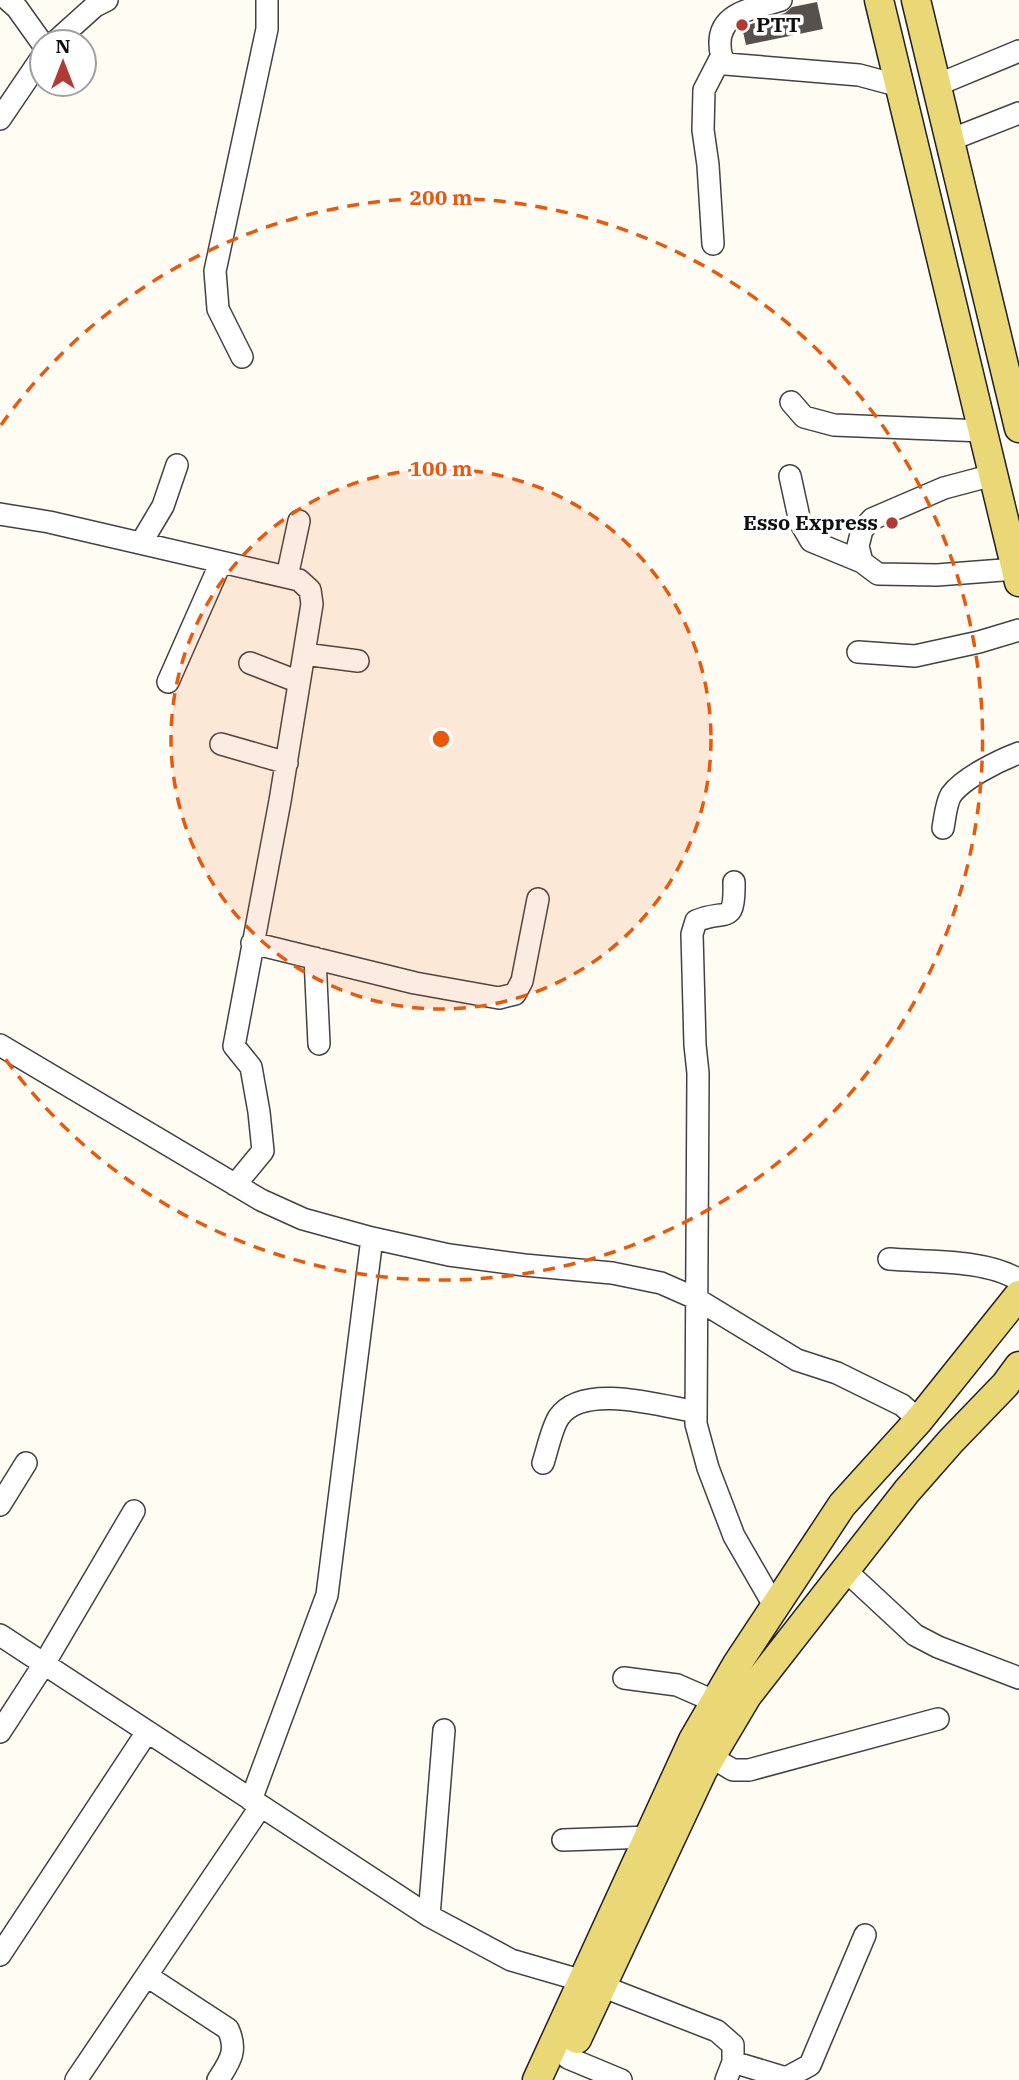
<svg xmlns="http://www.w3.org/2000/svg" width="1019" height="2080" font-family="'IBM Plex Serif',serif">
  <rect width="100%" height="100%" fill="#fefcf3"/>
  <path fill="#57514d" d="M817,2L823,29L746,45L742,27L785,13L792,7Z"/>
  <g fill="none" stroke-linecap="round" stroke-linejoin="round">
    <g stroke="#424242" stroke-width="24">
      <path id="minor" d="M8,0L17,8L42,43
        M781,0C757,8 719,11 720,44C720,52 721,57 726,64L859,75L900,86
        M55,42L95,6L107,0
        M937,85L1019,51
        M0,119L42,57
        M950,140L1019,113
        M713,244L708,165L703,130L704,90L721,57
        M242,357L218,309L215,271L267,29V0
        M791,402L804,417L834,425L983,431
        M993,475L944,488L872,519L862,530L858,546L862,562L878,574L937,575L1016,569
        M790,476L800,522L811,541L862,562
        M0,514L49,522L299,580L310,590L312,604L280,801L234,1046L251,1067L259,1112L263,1151L235,1185
        M141,543L163,506L177,465
        M287,577L299,521
        M858,652L915,656L979,642L1019,630
        M304,654L358,661
        M250,663L299,682
        M168,682L221,562
        M221,744L287,763
        M943,828C945,818 946,803 951,795C963,778 1000,760 1019,753
        M734,882C735,927 726,908 696,921L692,934L695,1045L698,1073L696,1424L708,1468L734,1536L775,1607
        M252,943L415,983L499,998L515,994L522,981L538,899
        M315,958L319,1044
        M0,1045L261,1200L303,1219L372,1238L449,1255L524,1265L612,1273L661,1283L695,1298L797,1360L837,1373L902,1405L919,1420
        M889,1259C928,1262 986,1259 1019,1280
        M543,1463C547,1451 552,1427 559,1417C583,1382 662,1406 696,1412
        M0,1505L26,1463
        M845,1570L915,1635L938,1647L1019,1678
        M0,1635L429,1916L511,1960L604,1987L717,2031L733,2045V2062L726,2080
        M624,1678L677,1685L716,1702
        M0,1732L44,1664L134,1511
        M711,1757L733,1770H749L938,1719
        M251,1800L327,1595L372,1238
        M563,1840L650,1837
        M429,1916L444,1730
        M0,1955L147,1732
        M147,1976L228,2029C238,2051 230,2061 218,2080
        M568,2058L621,2080
        M733,2062L786,2078L810,2065L865,1935
        M76,2080L261,1806"/>
    </g>
    <g stroke="#202020" stroke-width="31">
      <path id="major" d="M879,0L1019,582
        M916,0L1019,428
        M577,2039L703,1770L747,1696L907,1491L951,1441L1005,1385L1019,1366
        M537,2080L693,1740L737,1664L842,1505L919,1420L1019,1295"/>
    </g>
    <use href="#minor" stroke="#fff" stroke-width="21"/>
    <use href="#major" stroke="#ead876" stroke-width="28"/>
  </g>
  <circle cx="441" cy="739" r="270" fill="#e8590c" fill-opacity=".12"/>
  <g fill="none" stroke="#e8590c" stroke-width="3.5" stroke-dasharray="12 9">
    <circle cx="441" cy="739" r="270"/>
    <path d="M1 425A541 541 0 1 1 1 1053"/>
  </g>
  <g fill="#b13a35" stroke="#fff" stroke-width="2.5">
    <circle cx="742" cy="25" r="7"/>
    <circle cx="892" cy="523" r="7"/>
  </g>
  <g text-anchor="middle" stroke-width="7" stroke-linejoin="round" paint-order="stroke">
    <g font-size="21" font-weight="bold" fill="#0f0f0f" stroke="#fff" text-anchor="start">
      <text x="756" y="32">PTT</text>
      <text x="878" y="530" text-anchor="end">Esso Express</text>
    </g>
  </g>
  <circle cx="441" cy="739" r="10" fill="#e8590c" stroke="#fff" stroke-width="3.5"/>
  <g font-size="21" text-anchor="middle" font-weight="bold" fill="#e8590c" stroke="#fff" stroke-width="7" stroke-linejoin="round" paint-order="stroke">
    <text x="441" y="205">200 m</text>
    <text x="441" y="476">100 m</text>
  </g>
  <g transform="translate(63 63)"><circle r="33" fill="#ffffff" stroke="#9f9f9f" stroke-width="2"/>
  <path d="M0-5L12 26L0 18L-12 26Z" fill="#b13a35"/>
  <text y="-10" font-size="19" font-weight="bold" text-anchor="middle" fill="#0f0f0f">N</text>
  </g>
</svg>
